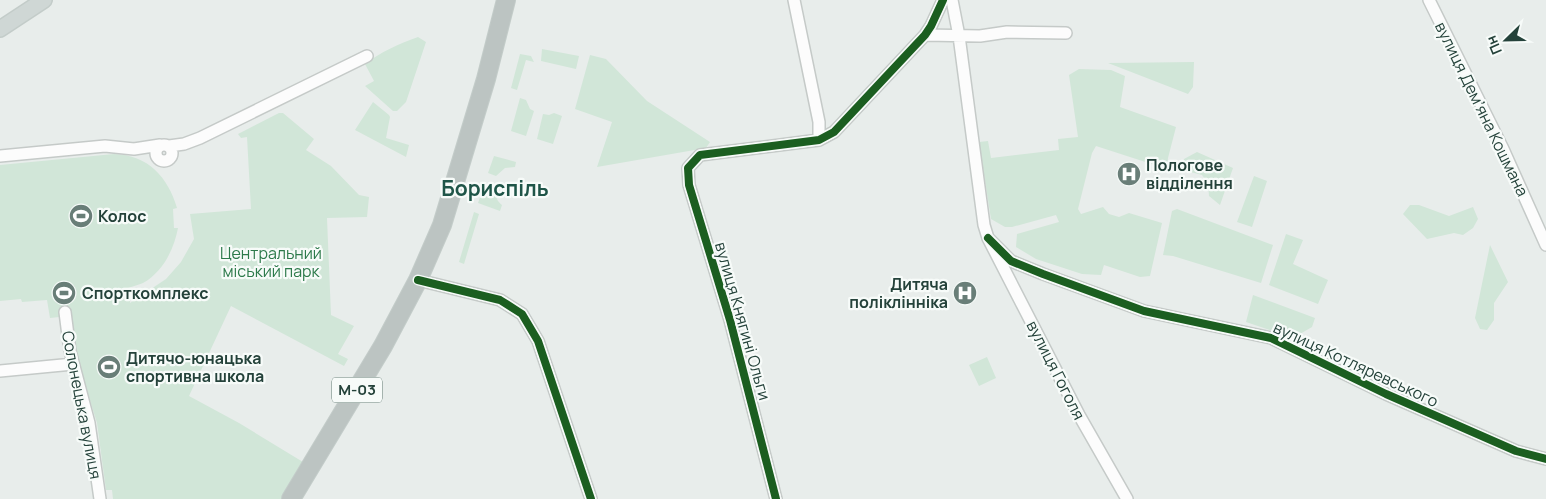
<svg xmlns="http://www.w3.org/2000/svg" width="1546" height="499" font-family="Manrope,sans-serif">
  <rect width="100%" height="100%" fill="#e8edeb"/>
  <path fill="#d1e6d8" d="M418,37L426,42L406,102L397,111H393L365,86L374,81L365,64C381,52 398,44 418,37Z
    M542,49L579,56L576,69L541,61Z
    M520,54L531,56L534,62L526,60L517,90L511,88Z
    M590,55L606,59L647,101L710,142L706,148L597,167L612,122L575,109Z
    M1194,62L1193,87L1188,94L1108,63Z
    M1079,69L1111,70L1125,76L1120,107L1176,127L1168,158L1167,169L1096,146L1092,153L1078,209L1081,214L1103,207L1109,214L1119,217L1129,213L1162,223L1150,276L1140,277L1104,265L1101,275L1082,274L1036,259L1016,247L1017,234L1059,222L1056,215L1012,227H1005L991,219L979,142L988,141L991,158L1059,150L1058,139L1078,137L1069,75Z
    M520,98L526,100L530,109L534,111L526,136L511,131Z
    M373,102L389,115L390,117L386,138L409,145L406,157L355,130Z
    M279,113H283L314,139L306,150L331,166L359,195L369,197L367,217L327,218L331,315L354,326L338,354L348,359L344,366L231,306L189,396L239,423L303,462L281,499H113L112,490H106L97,423L78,362L69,316L50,318L47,300L22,302L21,299L0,301V165L114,154C148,155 168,177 177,208L173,209L174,228H178C174,249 163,272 143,283C139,285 133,286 128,288L130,303L166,279L181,262L194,239L190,214L251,209L247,137L241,138L238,134Z
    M554,113L562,116L553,144L537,139L543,114L549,115Z
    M1197,152L1233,168L1220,205L1209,196L1208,183L1202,175L1183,170L1184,159Z
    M494,156L516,162L515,167L505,168L496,176L488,173Z
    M1254,176L1267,181L1252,227L1237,222Z
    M484,186L496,191C496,198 497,201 502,205L500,211L478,203Z
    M1410,205H1419L1449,216L1473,207L1478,219L1473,228L1463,235L1454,233L1427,239L1403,214Z
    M1177,209L1273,245L1261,283L1173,256L1163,255L1172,211Z
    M474,212L479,214L464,264L459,262Z
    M1286,234L1303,240L1293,264L1328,280L1318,304L1269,285Z
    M1490,245L1508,282L1494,303V320L1487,330L1480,329L1475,318Z
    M1253,295L1315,318L1312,327L1293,338L1246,322Z
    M987,357L996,378L979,386L969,365Z"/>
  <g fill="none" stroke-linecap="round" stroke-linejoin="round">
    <g stroke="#c5cac8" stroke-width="14">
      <path id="minor" d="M794,0L819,122V140
        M952,0L959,36L984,225L988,238L1079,415L1127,499
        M1429,0L1503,149L1546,245
        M925,35L980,36L1007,32L1066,33
        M156 153a8 8 0 1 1 16 0a8 8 0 1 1-16 0Z
        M169,146L184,144L200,138L367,56
        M0,156L105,146L134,149L160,145
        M988,238L1011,261L1043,274L1144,311L1271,338L1386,394L1516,451L1546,459
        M418,280L500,300L522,314L538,341L591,499
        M65,312L70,351L89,423L100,499
        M0,371L73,364
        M776,499L730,320L689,185L688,168L700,155L819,140L834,132L925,35L931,26L943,0"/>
    </g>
    <g stroke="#c3ccc9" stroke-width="18">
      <path id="major" d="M0,29L44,0"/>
    </g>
    <g stroke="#c3ccc9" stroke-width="20">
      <path id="highway" d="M291,499L383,346L418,280L442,225L486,79L506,0"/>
    </g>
    <use href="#minor" stroke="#fcfcfc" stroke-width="11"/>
    <use href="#major" stroke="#cfd7d5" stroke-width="15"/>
    <use href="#highway" stroke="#bcc4c2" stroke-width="18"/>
    <g stroke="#f7fbf9" stroke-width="11">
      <path id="cycleway" d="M988,238L1011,261L1043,274L1144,311L1271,338L1386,394L1516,451L1546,459
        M418,280L500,300L522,314L538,341L591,499
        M776,499L730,320L689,185L688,168L700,155L819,140L834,132L925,35L931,26L943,0"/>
    </g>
    <use href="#cycleway" stroke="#1b5e20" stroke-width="8"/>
  </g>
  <defs>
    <g id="hospital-disc" transform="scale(1.25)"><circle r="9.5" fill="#697e78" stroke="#f7fbf9"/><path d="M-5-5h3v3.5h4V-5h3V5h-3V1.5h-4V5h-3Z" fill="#fff"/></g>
    <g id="stadium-disc" transform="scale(1.25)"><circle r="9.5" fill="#697e78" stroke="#f7fbf9"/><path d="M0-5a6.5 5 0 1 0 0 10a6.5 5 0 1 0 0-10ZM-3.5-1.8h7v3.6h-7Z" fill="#fff"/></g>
  </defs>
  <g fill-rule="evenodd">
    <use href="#hospital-disc" x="1129" y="174"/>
    <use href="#stadium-disc" x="81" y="216"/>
    <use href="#stadium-disc" x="64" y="293"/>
    <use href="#hospital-disc" x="965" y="293"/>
    <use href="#stadium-disc" x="109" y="367"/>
  </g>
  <g text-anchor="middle" stroke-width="4.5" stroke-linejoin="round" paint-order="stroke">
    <rect fill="#f7fbf9" stroke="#637a73" stroke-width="1" x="332" y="377.5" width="50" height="25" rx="4"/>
    <g font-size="15" font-weight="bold" fill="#24423a">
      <text x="357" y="395">М-03</text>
    </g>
    <g font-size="16" fill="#24423a" stroke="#f7fbf9">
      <text transform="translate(1482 109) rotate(64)" y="6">вулиця Демʼяна Кошмана</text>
      <text transform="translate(743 321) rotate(74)" y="6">вулиця Княгині Ольги</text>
      <text transform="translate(1356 364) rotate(25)" y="6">вулиця Котляревського</text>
      <text transform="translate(1056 370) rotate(63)" y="6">вулиця Гоголя</text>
      <text transform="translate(82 405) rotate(79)" y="6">Солонецька вулиця</text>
    </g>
    <g font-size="16" font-weight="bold" fill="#24423a" stroke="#f7fbf9" text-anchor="start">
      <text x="1146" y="171">Пологове<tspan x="1146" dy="18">відділення</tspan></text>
      <text x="98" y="222">Колос</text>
      <text x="948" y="290" text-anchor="end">Дитяча<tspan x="948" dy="18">поліклінніка</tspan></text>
      <text x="82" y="299">Спорткомплекс</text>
      <text x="126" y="364">Дитячо-юнацька<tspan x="126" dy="18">спортивна школа</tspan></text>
    </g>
    <g font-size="16" fill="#2d7a4b" stroke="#f7fbf9">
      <text x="271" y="259">Центральний<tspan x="271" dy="18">міський парк</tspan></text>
    </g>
    <g font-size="21" font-weight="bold" fill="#1f5548" stroke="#f7fbf9">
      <text x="495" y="196">Бориспіль</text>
    </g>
  </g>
  <g transform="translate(1506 40) rotate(247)" stroke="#f7fbf9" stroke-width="4" paint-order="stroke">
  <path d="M0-4L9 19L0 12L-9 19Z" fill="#24423a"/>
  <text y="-8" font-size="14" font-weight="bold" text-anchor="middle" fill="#24423a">Пн</text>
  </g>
</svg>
